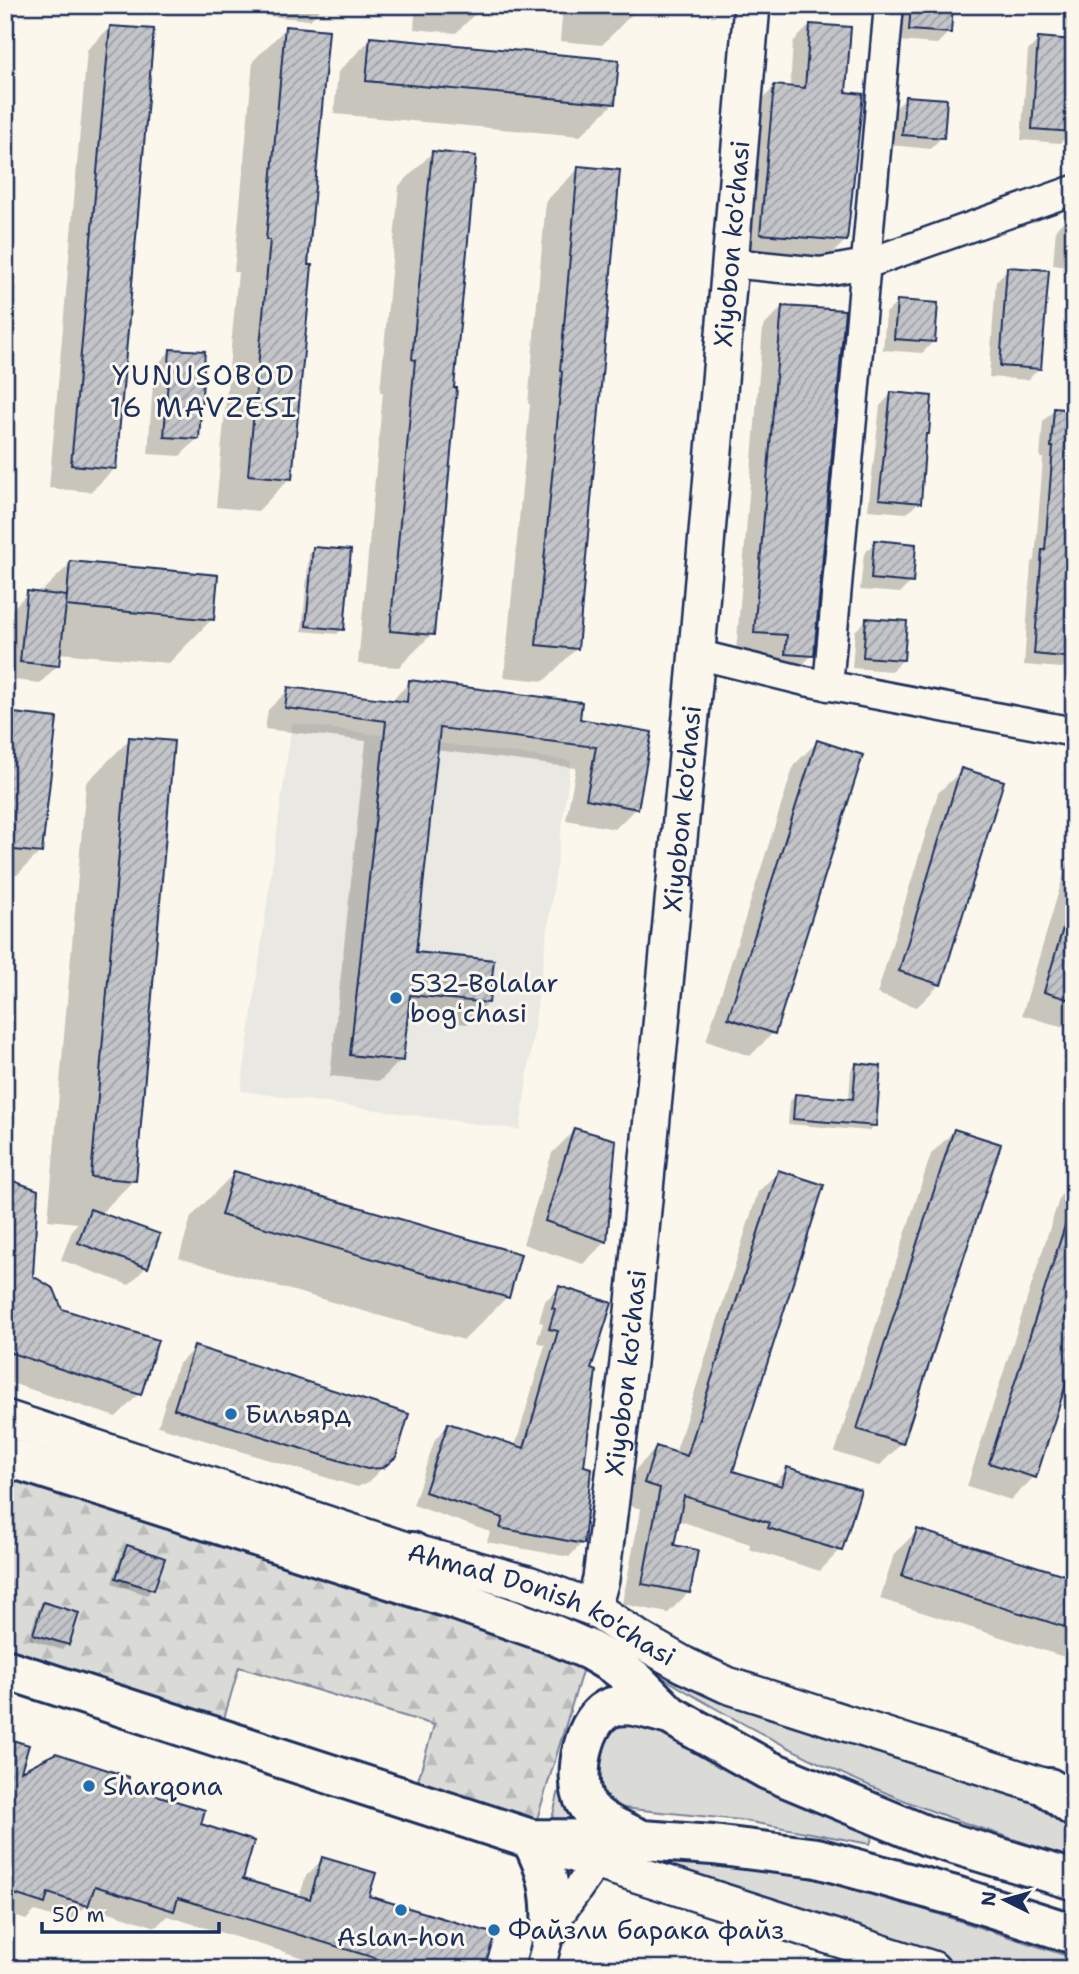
<svg xmlns="http://www.w3.org/2000/svg" width="1079" height="1974" font-family="'Shantell Sans',sans-serif">
  <defs>
    <pattern id="forest-firs" width="22" height="20" patternUnits="userSpaceOnUse" patternTransform="scale(1.75)"><rect width="22" height="20" fill="#dadad7"/><path d="M5 1l3.5 6h-7zM16 11l3.5 6h-7z" fill="#babbbb"/></pattern>
    <pattern id="building-hatch" width="6" height="6" patternUnits="userSpaceOnUse" patternTransform="scale(1.75)"><rect width="6" height="6" fill="#c3c5c9"/><path d="M-1 1l2-2M0 6l6-6M5 7l2-2" fill="none" stroke="#9ea0a6"/></pattern>
  </defs>
  <rect width="100%" height="100%" fill="#fbf7ec"/>
  <filter id="ink" filterUnits="userSpaceOnUse"><feTurbulence type="fractalNoise" baseFrequency=".0143" numOctaves="2"/><feDisplacementMap in="SourceGraphic" scale="14" xChannelSelector="R" yChannelSelector="G"/><feConvolveMatrix kernelMatrix="1 2 1 2 8 2 1 2 1" color-interpolation-filters="sRGB"/></filter>
  <g filter="url(#ink)">
    <path fill="#eae8e2" d="M292,723L571,761L520,1130L241,1091Z"/>
    <path fill="#dadad7" stroke="#7a849a" stroke-width="2" d="M609,1644L1035,1801L1047,1813L1074,1830V1859C1008,1837 941,1817 877,1789C783,1749 695,1699 609,1644Z
      M635,1715L744,1778L810,1810L873,1835L870,1844L740,1820L612,1807L598,1796L595,1782L604,1733Z
      M560,1786L569,1806L583,1824L551,1823Z
      M646,1857L785,1873L861,1889L1074,1958V1969H971L648,1866Z"/>
    <path fill="url(#forest-firs)" stroke="#7a849a" stroke-width="2" d="M5,1469L534,1637L584,1665L537,1819L418,1780L434,1725L239,1667L223,1722L5,1653Z"/>
    <path fill="#0003" d="M269,5H325L310,20L268,16Z
      M416,5H484L456,33L414,29Z
      M563,5H635L634,12L602,45L560,41Z
      M901,5H951L949,32L937,44L898,41Z
      M810,25L844,94L846,240L829,257L744,250L758,104L774,87L790,88L793,42Z
      M110,27L114,469L91,492L49,488L87,50Z
      M286,28L306,267L290,478L258,511L216,507L238,272H234L253,61Z
      M371,39L613,104L580,136L334,114L338,72Z
      M1039,39L1072,131L1060,143L1021,140L1028,51Z
      M906,98L942,137L930,149L891,145L895,109Z
      M432,153V634L399,667L358,664L383,392H380L399,186Z
      M579,168L577,648L544,681L504,677L530,404H528L546,201Z
      M1067,218H1074V267L1053,265L1056,229Z
      M1008,269L1039,368L1028,380L989,377L996,281Z
      M898,302L934,341L922,353L883,350L886,313Z
      M782,307L812,655L793,675L766,673L768,654L736,652L763,327Z
      M171,350L197,439L180,456L148,454L154,368Z
      M891,394L927,434L924,437L919,502L907,513L868,510L880,406Z
      M1055,410L1074,657L1062,668L1024,665L1031,563L1035,560L1043,458H1040L1043,421Z
      M875,542L911,582L900,593L860,590L864,554Z
      M314,549L342,629L337,634L302,631L309,554Z
      M71,563L212,619L169,663L59,653L58,665L40,683L5,679L10,611L28,593L39,594Z
      M867,620L903,660L891,671L852,668L855,631Z
      M410,682L578,720L636,808L615,829L566,820L576,768L436,750L414,954L488,1003L467,1024L406,1017L401,1060L380,1081L330,1076L366,741L265,729L268,710L289,689L390,702Z
      M5,714L40,852L17,875L5,874Z
      M130,739L134,1180L100,1214L146,1267L129,1285L61,1260L73,1228L78,1223L48,1220L86,783Z
      M817,742L773,1033L750,1056L706,1041L794,765Z
      M962,770L940,984L917,1007L877,994L938,793Z
      M1074,840V1017L1063,1027L1022,1015Z
      M857,1065L875,1125L869,1131L788,1124L790,1101L795,1096L849,1100L851,1070Z
      M575,1130L606,1241L583,1264L523,1244L552,1153Z
      M954,1131L902,1443L879,1466L835,1452L931,1154Z
      M778,1172L731,1472L772,1485L788,1469L840,1550L820,1571L749,1549L750,1544L677,1520L672,1546L688,1593L668,1613L622,1604L641,1509L625,1504L636,1469L656,1448L675,1454L758,1192Z
      M234,1173L507,1297L464,1340L179,1258L191,1217Z
      M5,1180L32,1277L139,1394L116,1417L5,1381Z
      M1074,1182V1353L1034,1477L1011,1500L967,1486L1060,1196Z
      M559,1288L588,1370L583,1467L582,1543L569,1557L487,1542L490,1532L413,1505L435,1439L449,1425L515,1447L545,1345L537,1342L543,1323L539,1322L545,1301Z
      M194,1348L394,1456L367,1483L357,1487L158,1426L177,1366Z
      M917,1531L1074,1580V1660L880,1599L894,1554Z
      M128,1547L152,1589L147,1595L112,1583L122,1552Z
      M44,1604L67,1644L62,1650L29,1639L38,1609Z
      M5,1739L18,1775L124,1787L199,1826L241,1880L299,1898L306,1876L323,1859L367,1897L483,1969H340L167,1916L156,1927L87,1905L70,1922L35,1911L26,1920L5,1913Z
      M563,1963L578,1969H557Z
      M12,1965L52,1968V1969H8Z"/>
    <path fill="url(#building-hatch)" stroke="#1b2f5e" stroke-width="2" d="M911,5H953L951,33L909,30Z
      M810,24L851,27L846,92L863,94L847,241L760,234L774,85L805,88Z
      M110,26L154,29L116,469L71,465Z
      M285,26L329,30L308,265H312L292,479L248,475L270,240H266Z
      M370,37L619,60L615,104L366,81Z
      M1038,37L1074,40V132L1032,129Z
      M905,96L947,99L944,138L902,135Z
      M432,151L476,156L454,388H457L434,635L390,631L415,360L412,359Z
      M578,166L620,170L578,649L536,645L562,372L560,371Z
      M1007,267L1049,270L1041,369L1000,366Z
      M897,300L938,303L935,342L894,339Z
      M782,306L845,310L814,656L785,654L787,635L754,633Z
      M170,349L205,351L199,439L164,437Z
      M891,392L932,396L929,434H926L921,503L879,499Z
      M1054,408L1074,410V658L1034,654L1042,550H1045L1053,447H1051Z
      M874,540L916,544L913,583L871,579Z
      M313,547L351,550L344,630L306,626Z
      M70,561L218,575L214,620L66,606Z
      M27,591L67,596L59,666L20,662Z
      M866,618L907,621L904,660L863,657Z
      M409,680L582,702L580,719L652,732L638,809L586,799L596,747L440,728L416,952L494,960L489,1003L410,995L403,1061L350,1055L386,721L285,708L288,687L407,702Z
      M5,712L57,718L42,853L5,849Z
      M129,737L174,741L136,1181L91,1177Z
      M817,740L863,755L775,1034L728,1018Z
      M961,768L1004,781L941,985L899,971Z
      M1069,908L1074,909V1001L1044,992Z
      M856,1063L881,1066L876,1126L793,1119L795,1094L853,1099Z
      M574,1128L616,1140L607,1242L545,1221Z
      M954,1129L1001,1144L903,1444L857,1429Z
      M778,1170L824,1185L733,1471L782,1486L787,1467L861,1490L842,1551L768,1528L770,1523L684,1496L674,1545L698,1550L690,1593L642,1584L660,1488L644,1483L656,1446L687,1456Z
      M234,1171L521,1254L509,1298L221,1215Z
      M5,1178L38,1190L33,1276L54,1289L62,1309L158,1340L141,1395L5,1351Z
      M90,1209L160,1234L148,1268L78,1243Z
      M1070,1210L1074,1211V1359L1036,1478L989,1463Z
      M559,1286L612,1303L591,1369L596,1371L584,1466L591,1468L584,1544L500,1528L503,1518L425,1492L448,1423L524,1448L558,1331L549,1329L555,1309L552,1308Z
      M194,1346L409,1414L396,1457L383,1468L367,1469L174,1409Z
      M917,1529L1074,1578V1630L902,1576Z
      M127,1545L165,1558L154,1590L116,1578Z
      M43,1602L79,1613L69,1645L33,1634Z
      M5,1738L29,1745L21,1771L56,1753L129,1777L127,1786L205,1810L201,1824L254,1841L243,1879L310,1899L322,1857L376,1873L369,1896L495,1934L484,1969H411L178,1898L174,1911L95,1886L88,1906L48,1893L45,1904L5,1891Z"/>
    <g fill="none" stroke-linecap="round" stroke-linejoin="round">
      <g stroke="#1b2f5e" stroke-width="33">
        <path id="minor" d="M730,263L820,272L866,264L1074,190
          M696,654L805,681L1074,732
          M828,686L889,5
          M540,1969L551,1927L609,1845"/>
      </g>
      <g stroke="#1b2f5e" stroke-width="40">
        <g id="tertiary">
          <path id="s1" d="M5,1418L412,1552L528,1584L593,1608L642,1641L684,1665L727,1685L1074,1796"/>
          <path id="s2" d="M593,1608L601,1579L628,1363L656,1077L695,674L752,5"/>
          <path d="M546,1845L932,1969"/>
        </g>
      </g>
      <g stroke="#1b2f5e" stroke-width="44">
        <path id="primary" d="M5,1456L458,1601L552,1634L589,1650L616,1666L635,1680L670,1715L768,1770L927,1836L1074,1880
          M341,1552H412
          M5,1669L531,1839L642,1840L713,1845L817,1858L955,1896L1074,1934
          M1049,1788L1074,1807
          M638,1838C620,1830 595,1821 585,1802C572,1778 583,1716 612,1707C631,1701 652,1711 670,1715
          M531,1839C547,1868 553,1894 551,1927"/>
      </g>
      <use href="#minor" stroke="#fbf7ec" stroke-width="28"/>
      <use href="#tertiary" stroke="#fbf7ec" stroke-width="35"/>
      <use href="#primary" stroke="#fbf7ec" stroke-width="38"/>
    </g>
  </g>
  <g fill="#1f6fb2" stroke="#fbf7ec" stroke-width="2.5">
    <circle cx="396" cy="998" r="7"/>
    <circle cx="231" cy="1414" r="7"/>
    <circle cx="89" cy="1786" r="7"/>
    <circle cx="401" cy="1910" r="7"/>
    <circle cx="494" cy="1930" r="7"/>
  </g>
  <g text-anchor="middle" stroke-width="6" stroke-linejoin="round" paint-order="stroke">
    <g font-size="26" fill="#1b2f5e" stroke="#fbf7ec">
      <text dy="9" stroke="none"><textPath href="#s2" startOffset="1372">Xiyobon ko'chasi</textPath></text>
      <text dy="9" stroke="none"><textPath href="#s2" startOffset="805">Xiyobon ko'chasi</textPath></text>
      <text dy="9" stroke="none"><textPath href="#s2" startOffset="238">Xiyobon ko'chasi</textPath></text>
      <text dy="9" stroke="none"><textPath href="#s1" startOffset="569">Ahmad Donish ko'chasi</textPath></text>
    </g>
    <g font-size="26" fill="#1b2f5e" stroke="#fbf7ec" text-anchor="start">
      <text x="410" y="992">532-Bolalar<tspan x="410" dy="30">bogʻchasi</tspan></text>
      <text x="245" y="1423">Бильярд</text>
      <text x="103" y="1795">Sharqona</text>
      <text x="508" y="1939">Файзли барака файз</text>
      <text x="401" y="1946" text-anchor="middle">Aslan-hon</text>
    </g>
    <g font-size="28" letter-spacing="2" fill="#1b2f5e" stroke="#fbf7ec">
      <text x="204" y="385">YUNUSOBOD<tspan x="204" dy="32">16 MAVZESI</tspan></text>
    </g>
  </g>
  <rect width="1079" height="1974" fill="none" stroke="#fbf7ec" stroke-width="28"/>
  <rect x="14" y="14" width="1051" height="1946" fill="none" stroke="#1b2f5e" stroke-width="2.5" filter="url(#ink)"/>
  <g transform="translate(1005 1900) rotate(275)" stroke="#fbf7ec" stroke-width="5" paint-order="stroke">
  <path d="M0-5L12 26L0 18L-12 26Z" fill="#1b2f5e"/>
  <text y="-10" font-size="19" font-weight="bold" text-anchor="middle" fill="#1b2f5e">N</text>
  </g>
  <path d="M42 1922v10h177v-10" fill="none" stroke="#1b2f5e" stroke-width="3.5"/>
  <text x="52" y="1922" font-size="21" fill="#1b2f5e" stroke="#fbf7ec" stroke-width="5" paint-order="stroke">50 m</text>
</svg>
